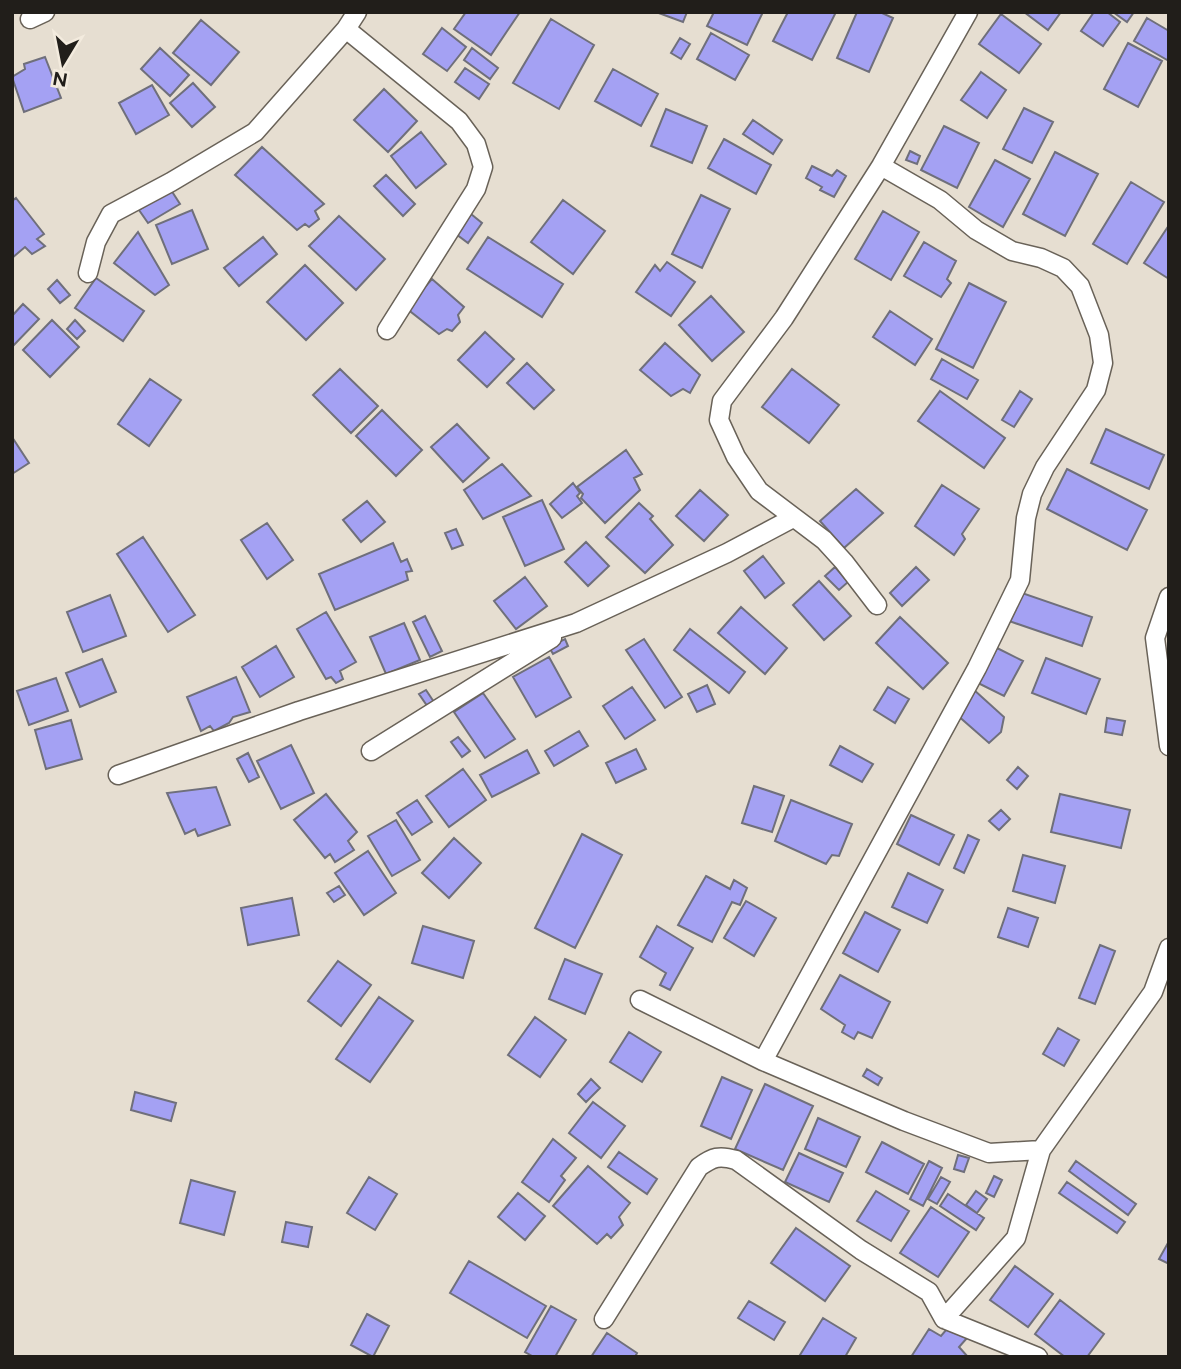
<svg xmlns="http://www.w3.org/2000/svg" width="1181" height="1369" font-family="Figtree,sans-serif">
  <rect width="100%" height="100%" fill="#e6ded1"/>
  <path fill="#a4a1f3" stroke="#6f6f7b" stroke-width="2" d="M466,12H520L491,55L454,29Z
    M656,12H687L683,22Z
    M714,12H763L747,45L707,26Z
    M788,12H836L812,60L773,41Z
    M857,12H880L893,18L869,72L837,58Z
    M1024,12H1061L1048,30Z
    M1094,12H1107L1120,22L1103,46L1081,31Z
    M1113,12H1134L1127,22Z
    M1001,14L1041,44L1019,73L979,44Z
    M1147,18L1169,31V61L1134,41Z
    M551,19L594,45L559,109L513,83Z
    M201,20L239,52L211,85L173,53Z
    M442,28L466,47L447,71L423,54Z
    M711,33L749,55L735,80L697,59Z
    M680,38L690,44L681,59L671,53Z
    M1128,43L1162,61L1138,107L1104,89Z
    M160,48L189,75L170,96L141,69Z
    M472,48L498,68L490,79L464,60Z
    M45,57L61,98L24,112L12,77L25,69L24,64Z
    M465,68L489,84L479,99L455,82Z
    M613,69L658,94L641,126L595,101Z
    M981,72L1006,90L987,118L961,100Z
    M193,83L215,107L192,127L170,103Z
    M152,85L169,115L136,134L119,103Z
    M384,89L417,121L388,152L354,120Z
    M1024,108L1053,122L1032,163L1003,149Z
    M666,109L707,126L692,163L651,146Z
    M753,120L782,140L773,154L743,134Z
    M944,126L979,143L957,188L921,170Z
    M421,132L446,164L416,188L391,156Z
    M724,139L771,165L756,194L708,168Z
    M262,147L324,204L315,211L319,219L309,227L305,224L297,230L235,175Z
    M910,151L920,156L917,164L906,160Z
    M1055,152L1098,174L1065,236L1023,214Z
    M995,160L1030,179L1003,227L969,207Z
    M812,166L832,176L837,170L846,176L834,197L820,190L822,187L806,178Z
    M386,175L415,204L403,216L374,186Z
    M1131,182L1164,202L1127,264L1093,244Z
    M171,190L180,204L148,223L139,210Z
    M701,195L730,209L702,268L672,254Z
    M16,198L44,234L37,239L45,246L32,254L25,247L12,258V201Z
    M563,200L605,231L573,274L531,242Z
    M192,210L208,249L172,264L156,225Z
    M883,211L919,232L891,280L855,259Z
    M471,214L482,223L468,243L456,234Z
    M339,216L385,259L356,290L309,246Z
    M1169,225V279L1144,263Z
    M138,232L169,285L155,295L114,263Z
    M263,237L277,254L239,286L224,268Z
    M488,237L563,284L542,317L467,269Z
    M924,242L956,261L947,279L951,283L941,297L904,276Z
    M667,262L695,282L671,316L636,292L655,265L660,271Z
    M305,265L343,303L306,340L267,302Z
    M96,278L144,311L123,341L75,308Z
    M432,279L464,307L458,315L460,322L452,331L447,329L439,334L406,308Z
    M57,280L70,295L60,303L48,289Z
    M969,283L1006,302L973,368L936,349Z
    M711,296L744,332L712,361L679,325Z
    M23,304L39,319L12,347V316Z
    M890,311L932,339L915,365L873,337Z
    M52,320L79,347L50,377L23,350Z
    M75,320L85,331L77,339L67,329Z
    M485,332L514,359L487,387L458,360Z
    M665,343L700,375L690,393L683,389L671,396L640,370Z
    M942,359L978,380L967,399L931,379Z
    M527,363L554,390L534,409L507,383Z
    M340,369L378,406L351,433L313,395Z
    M792,369L839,405L809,443L762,407Z
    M150,379L181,400L149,446L118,424Z
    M940,391L1005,438L984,468L918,421Z
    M1020,391L1032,399L1014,427L1002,420Z
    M382,410L422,450L396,476L356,436Z
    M457,424L489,458L463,482L431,447Z
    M1106,429L1164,455L1149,489L1091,463Z
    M12,437L29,463L12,474Z
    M626,450L642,474L634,478L640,490L605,523L581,498L583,494L577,487Z
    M502,464L531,496L483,519L464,490Z
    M1067,469L1147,510L1127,550L1047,509Z
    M573,483L580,493L577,496L582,503L562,518L550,504Z
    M942,485L979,509L962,534L965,539L954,555L915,526Z
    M856,489L883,513L844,548L820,521Z
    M700,490L728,515L704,541L676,516Z
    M542,500L564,549L525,566L503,517Z
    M367,501L385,522L361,542L343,520Z
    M639,503L653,516L650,519L673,545L645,573L606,537Z
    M267,523L293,560L267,579L241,540Z
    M456,529L463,545L452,549L445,533Z
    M143,537L195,615L168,632L117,554Z
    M586,542L609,566L588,586L565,562Z
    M393,543L401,562L407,559L412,571L406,572L408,580L335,610L319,574Z
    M763,556L784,583L765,598L744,571Z
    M835,567L848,582L839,590L825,576Z
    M916,567L929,580L902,606L890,593Z
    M525,577L547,606L516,629L494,601Z
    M819,581L851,616L824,640L793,605Z
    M1016,591L1092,617L1082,646L1006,620Z
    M110,595L126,636L83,652L67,612Z
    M741,607L787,648L765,674L718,633Z
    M326,612L356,662L340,671L343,679L336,683L331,677L326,679L297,629Z
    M425,616L442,651L430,657L413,622Z
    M900,617L948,663L923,689L876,643Z
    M404,623L420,660L386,674L370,637Z
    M690,629L745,672L729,693L674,650Z
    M565,639L568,646L553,654L549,647Z
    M644,639L682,697L665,708L626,650Z
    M276,646L294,677L260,697L242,667Z
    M997,648L1023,661L1004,696L978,683Z
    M549,657L571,697L536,717L513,677Z
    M1046,658L1100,679L1086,714L1032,693Z
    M102,659L116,692L80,707L66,673Z
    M236,677L250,712L233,717L229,723L214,731L210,726L201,731L187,697Z
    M56,678L68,711L29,725L17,691Z
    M707,685L715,704L697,712L688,694Z
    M632,687L655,720L625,739L603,706Z
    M888,687L909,699L895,723L874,710Z
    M973,689L1004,717L1001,732L989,743L956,714Z
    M426,690L436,705L430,710L419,694Z
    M483,693L515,739L485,758L454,712Z
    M1107,718L1125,721L1122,735L1105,732Z
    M71,720L82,759L46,769L35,730Z
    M579,731L588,746L554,766L545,751Z
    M458,737L470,751L462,757L451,742Z
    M291,745L314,793L281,809L257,761Z
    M840,746L873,764L862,782L830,765Z
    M636,749L646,769L616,783L606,763Z
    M527,750L539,773L492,797L480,775Z
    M248,753L259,777L249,782L237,759Z
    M1018,767L1028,776L1017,789L1007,780Z
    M463,769L486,800L449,827L426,796Z
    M754,786L784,796L772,832L742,823Z
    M216,787L230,825L198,836L195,829L185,834L167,793Z
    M326,794L357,832L348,841L354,850L335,862L330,854L325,858L294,820Z
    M1060,794L1130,810L1121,848L1051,832Z
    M417,800L432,822L412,835L397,813Z
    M791,800L852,824L839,856L832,855L826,864L775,841Z
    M1001,810L1010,819L999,830L989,821Z
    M911,815L954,835L939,865L897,844Z
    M396,820L420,860L392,876L368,836Z
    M582,834L622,855L575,948L535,928Z
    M968,835L979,840L964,873L954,868Z
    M454,838L481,863L449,898L422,873Z
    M368,851L396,893L364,915L335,873Z
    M1023,855L1065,866L1055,903L1013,891Z
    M908,873L943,890L927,923L892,907Z
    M706,876L730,889L734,880L747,888L740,905L732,902L712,942L678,925Z
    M339,886L345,895L334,902L327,893Z
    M292,898L299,935L248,945L241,908Z
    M746,901L776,918L754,956L724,938Z
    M1008,908L1038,918L1028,947L998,937Z
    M865,912L900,930L878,972L843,953Z
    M423,926L474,941L463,978L412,963Z
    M657,926L693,948L670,990L660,985L666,973L640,957Z
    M1100,945L1115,951L1095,1004L1079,998Z
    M565,959L602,974L585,1014L549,999Z
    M338,961L371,985L341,1026L308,1001Z
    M840,975L890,1002L872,1038L858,1032L854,1039L842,1032L845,1025L821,1009Z
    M379,997L413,1021L370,1082L336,1059Z
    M535,1017L566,1040L540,1077L508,1055Z
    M1058,1028L1079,1040L1064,1066L1043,1054Z
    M629,1032L661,1052L642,1082L610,1062Z
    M867,1069L882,1078L878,1085L863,1076Z
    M722,1077L752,1090L731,1139L701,1126Z
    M591,1079L600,1088L586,1102L578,1094Z
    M765,1084L813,1106L783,1170L735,1149Z
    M135,1092L176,1103L171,1121L131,1110Z
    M593,1102L625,1126L601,1158L569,1133Z
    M818,1118L860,1137L846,1167L805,1149Z
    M553,1139L576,1158L561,1176L565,1180L549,1202L522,1182Z
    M882,1142L924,1164L908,1194L866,1172Z
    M619,1152L657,1179L647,1194L608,1167Z
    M799,1153L843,1173L829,1202L785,1182Z
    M958,1155L969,1158L964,1172L954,1169Z
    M929,1161L942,1168L923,1206L910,1199Z
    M1076,1161L1136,1204L1128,1215L1069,1171Z
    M588,1166L630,1203L619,1217L623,1225L611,1238L607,1234L597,1244L553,1206Z
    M994,1176L1002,1180L994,1197L986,1193Z
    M369,1177L397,1194L375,1230L347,1213Z
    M941,1177L950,1182L937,1204L928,1199Z
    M191,1180L235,1192L224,1235L180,1223Z
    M1067,1182L1125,1222L1117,1233L1059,1193Z
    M876,1191L909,1211L891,1241L857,1221Z
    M976,1191L987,1199L977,1213L966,1205Z
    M518,1193L545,1216L525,1240L498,1217Z
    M948,1194L984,1218L976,1230L940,1206Z
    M931,1207L969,1232L938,1277L900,1253Z
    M286,1222L312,1227L308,1247L282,1242Z
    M796,1228L850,1266L825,1301L771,1263Z
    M1169,1241V1264L1159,1259Z
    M469,1261L546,1306L527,1338L450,1293Z
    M1015,1266L1053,1294L1028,1327L990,1300Z
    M1060,1300L1104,1334L1087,1357H1065L1035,1334Z
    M749,1301L785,1322L774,1340L738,1318Z
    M551,1306L576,1320L555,1357H534L525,1352Z
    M367,1314L389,1326L373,1357L351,1345Z
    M823,1318L856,1338L845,1357H803L800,1355Z
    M952,1323L967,1338L959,1347L968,1357H911L929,1329L941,1336Z
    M607,1333L637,1353L635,1357H591Z"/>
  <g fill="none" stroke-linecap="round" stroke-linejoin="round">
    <g stroke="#696258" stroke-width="21">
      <path id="street" d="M30,19L45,12
        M346,29L459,121L476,144L483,167L476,189L387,330
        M88,273L96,242L111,214L171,182L255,132L346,29L357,12
        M1169,597L1155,638L1169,746
        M877,605L844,562L824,540L759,491L736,457L719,420L722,401L784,318L881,166L968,12
        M371,751L552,638
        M118,775L299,711L576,623L727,553L793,518
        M640,1000L763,1061L904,1121L989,1153L1041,1150
        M763,1061L977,668L1020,580L1026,518L1032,494L1045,467L1096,390L1103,363L1099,335L1080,286L1063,268L1041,258L1012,251L976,230L940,200L881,166
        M604,1319L699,1167C713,1157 719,1155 736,1160L861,1250L929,1292L944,1319L1038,1357
        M944,1319L1016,1238L1041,1150L1153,992L1169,948"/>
    </g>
    <use href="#street" stroke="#fff" stroke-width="18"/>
  </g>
  <rect width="1181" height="1369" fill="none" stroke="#211e1a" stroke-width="28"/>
  <g transform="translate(63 63) rotate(190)" stroke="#f3ebde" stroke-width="5" paint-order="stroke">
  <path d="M0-5L12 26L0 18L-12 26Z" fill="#211e1a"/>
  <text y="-10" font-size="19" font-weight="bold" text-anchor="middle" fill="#211e1a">N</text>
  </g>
</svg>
